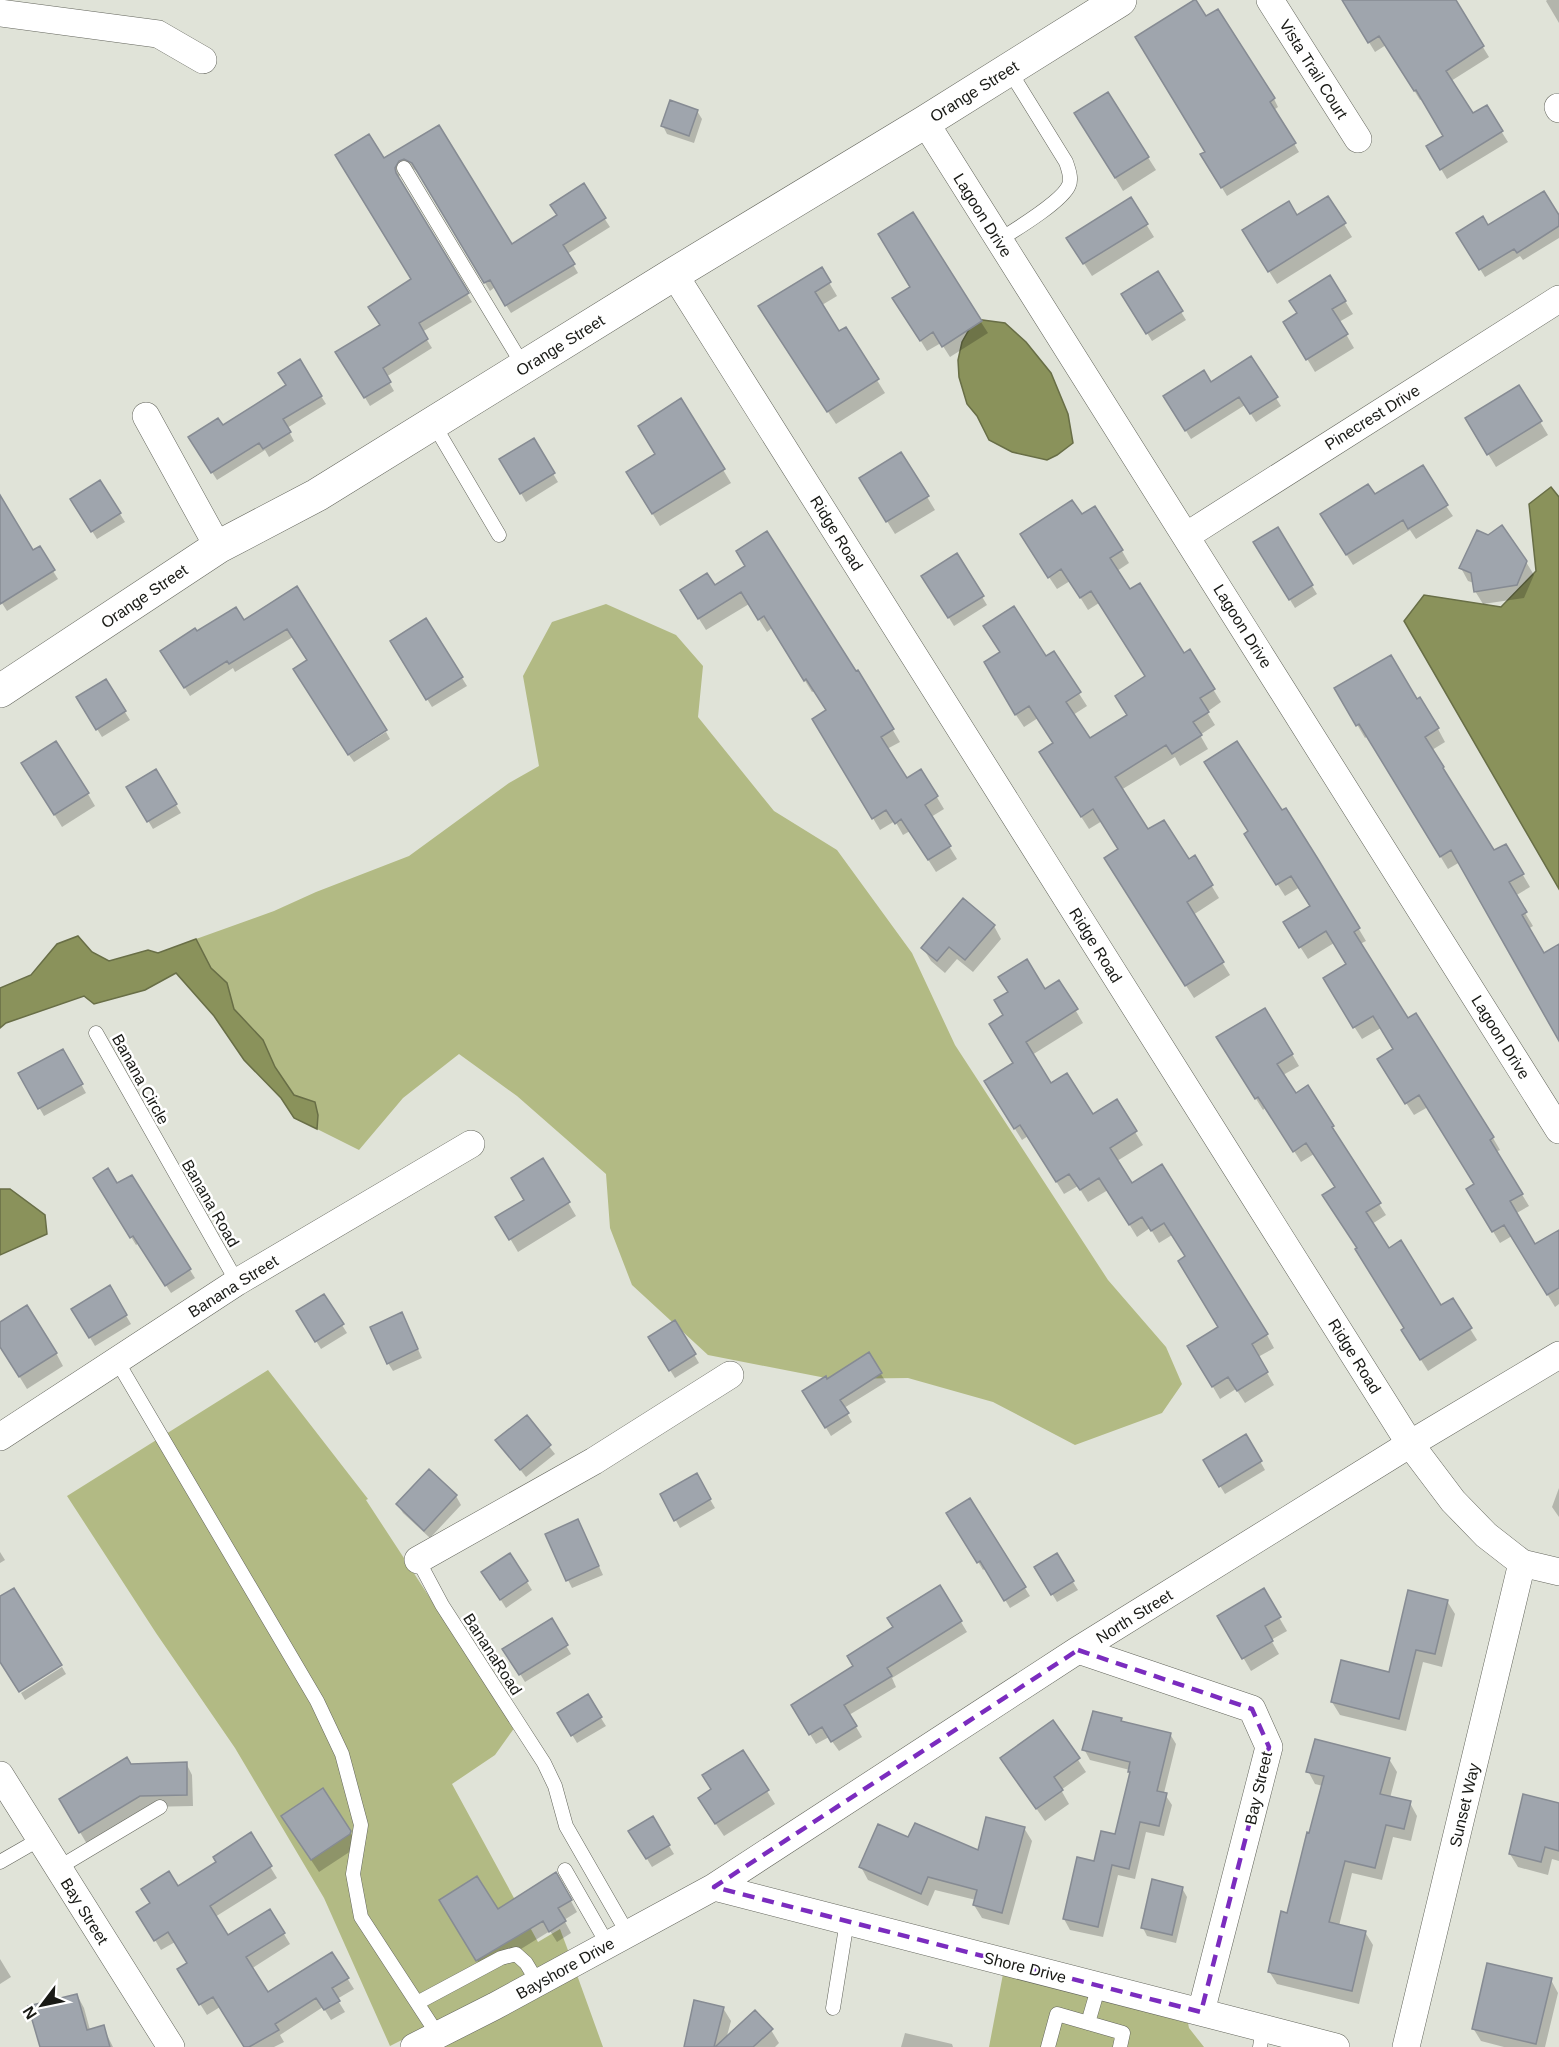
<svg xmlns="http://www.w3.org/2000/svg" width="1559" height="2047" font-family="Arial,sans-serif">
  <rect width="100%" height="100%" fill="#e0e3d8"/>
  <path fill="#b2ba84" d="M606,604L676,635L703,666L698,717L774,811L837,850L912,953L955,1045L1108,1280L1166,1347L1182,1384L1162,1413L1075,1445L993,1402L908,1378L831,1379L708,1355L632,1285L610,1228L606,1174L517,1096L459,1054L403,1098L359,1150L317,1129L318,1115L315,1102L294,1095L275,1067L263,1040L234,1009L227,983L211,968L196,939L274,911L316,892L409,856L509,783L539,766L523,676L552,622Z
    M268,1370L368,1499L366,1500L500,1705L501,1710L515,1727L495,1755L452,1784L538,1942L560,1929L569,1953L489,1996L390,2046L324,1898L235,1748L156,1633L67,1496Z
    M1003,1974L1188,2023L1189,2028L1204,2047H989Z
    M577,1975L603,2047H440Z"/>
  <path fill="#8a925b" stroke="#686e46" stroke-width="1.5" d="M975,319L1005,323L1026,342L1051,373L1068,414L1073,443L1057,455L1047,460L1012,452L989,440L977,416L967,404L959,377L958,360L962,342Z
    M1551,487L1559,497V889L1404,621L1424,595L1501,607L1536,571L1529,504Z
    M78,936L92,952L109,961L148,950L158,953L196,939L211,968L227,983L234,1009L263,1040L275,1067L294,1095L315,1102L318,1115L317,1129L294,1118L281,1098L244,1060L214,1016L176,973L145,990L94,1004L84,996L6,1023L0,1028V988L31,975L57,944Z
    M0,1189H10L45,1215L47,1234L0,1255Z"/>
  <path fill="#0003" d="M1343,0H1454L1489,57L1451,81L1473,115L1486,107L1508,142L1447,179L1428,147L1445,136L1422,99L1420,100L1386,45L1375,52Z
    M1547,0H1559V23L1546,1Z
    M1217,11L1274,99L1278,107L1274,110L1299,152L1227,196L1202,155L1207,152L1206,18Z
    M1108,94L1156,170L1123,191L1084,126Z
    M697,111L702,119L694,143L667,134L663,126Z
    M438,127L511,246L558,216L583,186L610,227L567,254L578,273L511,313L495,287L490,291L418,172L410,167L403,169L399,177L400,182L472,302L422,332L432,348L386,377L394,391L370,406L338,352L382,325L413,280L383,160Z
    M912,214L988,333L950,357L941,343L927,351L901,309L912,287Z
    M1297,217L1344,224L1352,237L1277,284L1252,244Z
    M1559,217V238L1523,260L1520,256L1485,277L1458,233Z
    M1146,224L1154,237L1092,276L1076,251Z
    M821,269L837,296L822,305L839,333L845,329L885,393L836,424L767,319Z
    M1157,273L1186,320L1152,341L1123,294Z
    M1345,301L1353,314L1339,322L1354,348L1315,372L1285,322L1298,314Z
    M1251,358L1281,406L1256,422L1245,405L1191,439L1165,396L1211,384Z
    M299,361L326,404L287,428L294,441L269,457L265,450L217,480L195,446L287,386Z
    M1519,387L1548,435L1496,467L1467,419Z
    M681,400L731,483L660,526L635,485L657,455Z
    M533,440L558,482L526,502L501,459Z
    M901,454L935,510L895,534L869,492Z
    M100,482L125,522L97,539L72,499Z
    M1374,496L1446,506L1453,516L1416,539L1410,530L1353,565L1328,525Z
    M0,508L33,552L53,571L58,579L7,611L0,600Z
    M1081,517L1122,551L1129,563L1117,571L1130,591L1183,655L1189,651L1221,702L1207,712L1215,725L1200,735L1208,749L1180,766L1175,757L1121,790L1148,831L1188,861L1194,857L1219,898L1193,915L1230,975L1194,998L1113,872L1120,850L1102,821L1089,829L1048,765L1055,744L1038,718L1024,727L1006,700L1045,658L1053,653L1087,706L1073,715L1090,740L1128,716L1147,677L1099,603L1088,610L1070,581L1057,589L1029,547Z
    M1277,529L1317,594L1295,608L1255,542Z
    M957,555L987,605L954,626L923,576Z
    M1526,562L1534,575L1524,598L1483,604L1475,591L1474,583L1468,581L1461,568Z
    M747,566L856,673L858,672L900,742L887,749L906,780L921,771L944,809L931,817L957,859L936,872L910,831L903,835L895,821L880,830L814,719L827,711L815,691L812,692L772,628L767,632L749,604L706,630L689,603Z
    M296,588L309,661L293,637L235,672L233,668L190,696L167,659L197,633L243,622Z
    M426,620L467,686L432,707L392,642Z
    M105,681L130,720L102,737L78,698Z
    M1336,689L1417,701L1438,729L1445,742L1432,750L1494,852L1506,846L1530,887L1515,896L1533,926L1528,929L1543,955L1559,946V1037L1460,862L1448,869L1368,736L1365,738Z
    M386,732L390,739L354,762L349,755Z
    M155,771L181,813L153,829L128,787Z
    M31,776L88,794L95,806L62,827Z
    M1282,812L1317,859L1366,941L1360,944L1407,1021L1493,1138L1500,1150L1496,1152L1529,1206L1515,1214L1535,1246L1559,1244V1304L1555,1307L1512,1236L1500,1243L1468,1190L1476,1184L1428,1107L1414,1115L1386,1072L1394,1049L1381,1028L1362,1039L1331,990L1348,965L1334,943L1308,959L1292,934L1312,907L1300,887L1285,896L1253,846Z
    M994,926L1001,939L973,972L957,959L945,973L931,961L923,948Z
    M1059,982L1083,1023L1032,1055L1051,1085L1092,1116L1116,1101L1143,1145L1117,1161L1131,1185L1162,1166L1267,1335L1274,1348L1258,1357L1274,1385L1245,1403L1236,1389L1220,1399L1189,1346L1220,1328L1186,1257L1172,1235L1159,1243L1150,1228L1137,1237L1108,1190L1088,1202L1078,1186L1064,1194L1028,1136L1022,1140L993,1094L1015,1063L1045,991Z
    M1225,1049L1292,1054L1299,1066L1283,1075L1295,1095L1307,1087L1379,1204L1386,1215L1372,1224L1388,1250L1441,1307L1452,1300L1477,1340L1428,1371L1409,1341L1405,1329L1358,1249L1336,1187L1314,1154L1301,1162L1266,1107L1263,1110Z
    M63,1051L86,1093L44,1116L20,1074Z
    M543,1160L576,1216L518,1252L505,1230L526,1200Z
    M132,1177L195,1278L171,1293L139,1243L136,1245L95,1178L117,1185Z
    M109,1287L131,1324L95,1346L73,1309Z
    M324,1296L347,1333L321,1349L298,1312Z
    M402,1314L422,1358L393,1371L388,1363Z
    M675,1322L699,1363L675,1378L650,1338Z
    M0,1324L56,1353L63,1366L27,1389L0,1345Z
    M868,1354L886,1382L844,1408L852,1422L831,1436L804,1391L827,1381Z
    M526,1417L555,1454L526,1477L497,1440Z
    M1246,1436L1265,1470L1225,1494L1205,1461Z
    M429,1472L456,1496L461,1505L430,1538L403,1513L398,1505Z
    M696,1475L715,1508L680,1528L662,1495Z
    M1559,1488V1517L1552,1507Z
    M969,1500L1030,1596L1010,1608L986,1568L983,1570L948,1513Z
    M582,1529L603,1575L572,1588L568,1580Z
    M0,1552L5,1560L0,1563Z
    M510,1555L532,1590L506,1608L488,1580Z
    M1056,1555L1078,1590L1057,1602L1036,1567Z
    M940,1587L967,1632L892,1678L896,1687L849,1715L862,1737L839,1751L829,1737L816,1744L799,1716L855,1667Z
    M1263,1590L1287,1631L1271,1640L1279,1654L1251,1671L1219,1616Z
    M1447,1601L1455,1614L1442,1667L1423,1662L1406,1731L1340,1715L1332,1702L1390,1674Z
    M551,1621L571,1654L525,1682L505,1649Z
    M62,1667L66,1674L25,1700L21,1693Z
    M587,1696L606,1726L577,1743L559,1713Z
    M1121,1720L1122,1722L1170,1734L1176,1744L1164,1793L1172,1805L1164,1836L1146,1832L1135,1879L1118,1875L1103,1937L1070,1930L1064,1919L1096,1863L1116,1835L1131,1775L1130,1770L1090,1760L1084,1749Z
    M1053,1722L1086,1772L1061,1790L1069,1804L1045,1821L1002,1759Z
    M743,1752L775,1804L724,1836L707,1811L712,1790Z
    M1389,1759L1397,1772L1390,1798L1410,1803L1417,1816L1411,1841L1393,1837L1382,1880L1352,1873L1339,1926L1365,1932L1373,1945L1359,2004L1277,1984L1269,1971L1288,1914L1323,1786L1315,1784L1308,1771Z
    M186,1763L192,1775L193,1806L147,1807L87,1844L61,1800L131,1765Z
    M1559,1804V1861L1552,1859L1548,1875L1518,1867L1510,1854Z
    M652,1818L674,1854L652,1867L630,1831Z
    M1024,1828L1032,1841L1009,1925L982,1918L974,1905L976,1900L935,1890L928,1906L868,1880L861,1867L979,1852Z
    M291,1830L350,1831L357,1847L319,1872Z
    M250,1834L277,1878L215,1917L227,1937L270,1911L290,1944L251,1969L267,1994L332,1954L354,1989L337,1999L345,2012L331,2020L323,2007L280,2035L284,2042L274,2047H245L220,2007L207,2015L185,1980L189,1964L175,1942L161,1950L138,1912L218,1863Z
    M556,1874L577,1912L564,1920L571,1933L557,1942L550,1931L484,1972L441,1901L497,1911Z
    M1182,1888L1187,1897L1176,1943L1147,1936L1143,1928Z
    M0,1959L11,1977L0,1984Z
    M1551,1980L1558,1993L1545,2047H1504L1481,2041L1473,2028Z
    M77,1995L84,2008L90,2030L103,2027L113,2047H41Z
    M723,2008L731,2021L724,2047H685Z
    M771,2030L779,2043L775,2047H736Z
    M905,2033L952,2044L953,2047H901Z"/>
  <path fill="#9fa5ad" stroke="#868b93" stroke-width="1.5" d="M1194,0H1196L1206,16L1218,9L1275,98L1270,102L1296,143L1221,188L1200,154L1205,152L1135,37Z
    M1342,0H1456L1484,46L1446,71L1473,113L1487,105L1503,131L1440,170L1426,146L1443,136L1416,90L1414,91L1379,36L1368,43Z
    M1108,92L1149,157L1115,178L1074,113Z
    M670,100L698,110L689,136L661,126Z
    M439,125L512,244L557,215L550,205L584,183L606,218L563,245L575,264L505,306L490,280L484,283L412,163L404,159L399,161L395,168L396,173L469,293L419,323L428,339L383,368L391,382L364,398L335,352L380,325L368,307L411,279L335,155L369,134L384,158Z
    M1544,191L1559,215V226L1517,253L1514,249L1479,270L1456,233L1483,216L1488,225Z
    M1328,196L1346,223L1268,272L1242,230L1289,201L1297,215Z
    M1131,197L1148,224L1083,264L1066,238Z
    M913,212L982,321L942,347L933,332L920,341L892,298L910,287L878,234Z
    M822,267L831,282L815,292L839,331L846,327L879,379L827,412L758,306Z
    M1158,271L1183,311L1146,334L1121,294Z
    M1330,275L1346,301L1332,309L1348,334L1306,360L1283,322L1297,313L1289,301Z
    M1251,356L1278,397L1250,414L1239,397L1185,431L1163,396L1204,370L1211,382Z
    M300,359L322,396L283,419L291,432L263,449L259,443L211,473L188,437L218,418L223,425L286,385L278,373Z
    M1519,385L1542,421L1487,455L1465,418Z
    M681,398L725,469L652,514L626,472L655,454L638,426Z
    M534,438L555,473L520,494L499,459Z
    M901,452L929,496L886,522L859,478Z
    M1423,465L1448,505L1408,529L1403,520L1346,555L1320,514L1368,484L1375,494Z
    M100,480L121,513L91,532L70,499Z
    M0,495L33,550L40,546L55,570L0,604Z
    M1072,500L1082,514L1095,506L1123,550L1110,558L1130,589L1140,583L1184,653L1190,649L1215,689L1200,698L1209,712L1193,722L1202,735L1172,754L1166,745L1115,777L1148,829L1164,820L1189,859L1195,855L1213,885L1187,902L1224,962L1185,986L1104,858L1118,849L1093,809L1081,817L1039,752L1053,743L1029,706L1015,715L984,662L1000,652L983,626L1014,606L1046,656L1054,651L1081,692L1066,702L1090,738L1127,715L1115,696L1145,676L1091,591L1080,598L1061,569L1048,578L1020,534Z
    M1502,525L1527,561L1517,585L1474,592L1471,573L1459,568L1477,530L1488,535Z
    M1278,527L1313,585L1289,600L1253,542Z
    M767,531L856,671L858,670L894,729L881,737L907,778L921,769L938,796L925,805L951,846L928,860L901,819L895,824L886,810L872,819L812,719L826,710L806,679L804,681L764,616L758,620L741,592L698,619L680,590L707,573L715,585L745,566L736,551Z
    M957,553L984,596L948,618L921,576Z
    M297,586L387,730L348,755L293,669L307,660L287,629L229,664L227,661L184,688L160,651L195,628L197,631L236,607L244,620Z
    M426,618L463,677L426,700L390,641Z
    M1391,655L1417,699L1420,697L1439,728L1425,737L1444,767L1443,768L1494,850L1506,844L1524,874L1509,882L1527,912L1522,915L1544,953L1559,944V1041L1451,850L1440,857L1359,724L1356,726L1334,688Z
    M106,679L126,711L96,730L76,697Z
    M56,741L89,793L54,815L21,763Z
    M1237,741L1282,810L1286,808L1318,859L1360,928L1354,932L1408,1018L1416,1013L1494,1137L1490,1140L1523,1194L1510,1201L1535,1244L1559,1230V1288L1547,1295L1504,1225L1492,1232L1466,1189L1474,1184L1419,1095L1405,1104L1377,1059L1393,1049L1373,1016L1353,1028L1323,978L1346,964L1326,931L1299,948L1283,922L1310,906L1291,876L1276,885L1244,834L1248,831L1204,762Z
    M156,769L177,804L147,822L126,787Z
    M963,898L995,925L965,960L949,947L937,961L921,948Z
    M1027,959L1045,989L1059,980L1078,1009L1026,1042L1051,1083L1067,1073L1093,1114L1117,1099L1137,1131L1110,1148L1132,1183L1162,1164L1268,1334L1252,1344L1268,1372L1237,1391L1228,1377L1212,1387L1187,1346L1218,1327L1178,1261L1185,1256L1164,1223L1151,1231L1142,1217L1129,1225L1099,1178L1080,1190L1069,1174L1056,1182L1020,1125L1014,1129L984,1081L1013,1063L989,1024L1003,1015L994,1000L1008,992L998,977Z
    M1265,1008L1293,1054L1277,1064L1296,1093L1308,1085L1334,1126L1332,1127L1381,1203L1366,1212L1389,1248L1401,1240L1441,1305L1453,1298L1472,1328L1420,1360L1401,1330L1404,1328L1355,1249L1357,1248L1322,1195L1335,1187L1306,1143L1293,1152L1258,1097L1255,1099L1216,1037Z
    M63,1049L83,1084L38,1109L18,1073Z
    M543,1158L570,1202L509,1240L495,1217L524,1200L511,1178Z
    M108,1168L117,1183L132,1175L191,1269L165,1286L133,1236L130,1238L93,1178Z
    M110,1285L127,1315L89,1338L71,1309Z
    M324,1294L344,1324L315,1342L296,1311Z
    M27,1305L57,1353L19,1377L0,1347V1322Z
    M402,1312L418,1349L387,1364L370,1327Z
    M675,1320L696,1354L669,1371L648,1337Z
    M869,1352L882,1373L840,1400L849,1413L825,1428L802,1391L826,1376L827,1379Z
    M527,1415L551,1445L520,1470L495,1440Z
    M1246,1434L1262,1461L1219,1487L1203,1460Z
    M429,1469L457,1495L424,1531L396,1504Z
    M697,1473L711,1499L674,1521L660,1494Z
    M970,1498L1026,1587L1004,1601L980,1561L977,1563L946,1513Z
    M578,1519L599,1566L566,1581L545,1534Z
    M510,1553L528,1581L500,1600L481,1572Z
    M1057,1553L1074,1581L1051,1595L1034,1567Z
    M940,1585L962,1621L887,1668L892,1676L844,1705L857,1726L831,1742L822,1727L809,1735L791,1705L853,1666L847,1656L893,1627L887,1618Z
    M14,1588L62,1665L19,1692L0,1662V1596Z
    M1264,1588L1281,1617L1265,1626L1273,1641L1242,1659L1217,1616Z
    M1408,1590L1448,1600L1435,1654L1416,1650L1399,1719L1331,1702L1341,1660L1389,1672Z
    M552,1618L568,1645L519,1675L502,1649Z
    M588,1694L602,1717L571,1736L557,1713Z
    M1093,1711L1122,1718L1121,1721L1171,1733L1157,1791L1167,1793L1159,1826L1140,1822L1129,1869L1112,1865L1098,1927L1063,1919L1077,1857L1094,1861L1101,1831L1115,1834L1130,1772H1128L1130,1762L1082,1750Z
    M1053,1720L1080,1758L1054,1777L1063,1790L1036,1809L1000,1758Z
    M1315,1739L1390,1758L1380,1794L1411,1801L1404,1829L1386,1825L1375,1868L1345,1861L1329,1922L1366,1931L1352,1991L1268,1972L1281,1911L1287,1913L1307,1832L1309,1833L1324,1776L1306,1772Z
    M743,1750L769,1790L715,1824L698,1798L711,1789L702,1775Z
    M127,1757L131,1764L187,1762V1795L140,1796L79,1833L59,1799Z
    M323,1788L351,1831L350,1834L311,1860L281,1816Z
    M1523,1794L1559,1803V1851L1545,1847L1541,1862L1509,1854Z
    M653,1816L670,1845L646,1859L628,1831Z
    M986,1817L1025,1827L1002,1913L973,1905L977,1890L928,1877L921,1894L859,1867L878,1824L908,1837L915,1823L978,1850Z
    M251,1832L272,1866L210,1906L228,1935L270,1909L285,1933L246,1957L268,1992L332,1952L349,1978L332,1988L340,2001L324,2010L316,1998L275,2024L279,2030L249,2047H244L213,1997L199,2005L177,1969L187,1963L168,1932L154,1941L136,1912L150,1903L141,1889L169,1871L178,1886L216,1862L213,1857Z
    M556,1872L572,1900L558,1908L566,1921L549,1932L543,1921L476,1961L439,1900L477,1876L498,1909Z
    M1152,1879L1183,1887L1172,1935L1141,1928Z
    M1487,1963L1552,1978L1536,2044L1472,2029Z
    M77,1994L87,2030L104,2025L110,2047H40L28,2006Z
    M694,2000L724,2007L714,2047H684Z
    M755,2010L773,2029L753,2047H715Z"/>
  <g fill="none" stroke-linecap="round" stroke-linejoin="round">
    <g stroke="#63655c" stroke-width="15">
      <path id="service" d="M404,168L524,367
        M999,240C1015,230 1063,201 1069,185C1072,178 1068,168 1066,162L1009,70
        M433,423L499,535
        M96,1033L237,1282
        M117,1361L317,1701L342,1754L361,1825L353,1874L361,1917L438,2035
        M418,1560L442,1605L544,1763L555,1786L566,1826L628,1934
        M0,1862L40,1839
        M58,1868L160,1807
        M565,1870L608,1945
        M417,2003L501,1958L516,1954L526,1963L538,1983
        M833,2008L847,1921
        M1088,2023L1099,1985
        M1048,2047L1057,2014L1123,2033L1120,2047
        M1260,2047L1263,2028"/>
    </g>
    <g stroke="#63655c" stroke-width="28">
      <path id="minor" d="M1270,0L1358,139
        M0,13L158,34L203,60
        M1558,107L1559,109
        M925,122L1559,1130
        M674,274L1410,1444L1453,1501L1486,1535L1522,1563L1559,1572
        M146,416L218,547
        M1186,536L1559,299
        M0,1437L237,1282L471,1144
        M418,1560L594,1461L730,1375
        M1078,1650L1252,1709L1269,1747L1201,2012
        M0,1775L171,2047
        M714,1887L1336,2047
        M414,2047L495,2006L714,1887L1078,1650L1410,1444L1559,1355
        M1406,2047L1522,1563"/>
    </g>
    <g stroke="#63655c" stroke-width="34">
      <path id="tertiary" d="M0,691L218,547L317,495L674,274L925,122L1120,0"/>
    </g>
    <use href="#service" stroke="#fff" stroke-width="14"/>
    <use href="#minor" stroke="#fff" stroke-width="27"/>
    <use href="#tertiary" stroke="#fff" stroke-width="33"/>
  </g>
  <path fill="none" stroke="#7b2cbf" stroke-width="4.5" stroke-dasharray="12 8" stroke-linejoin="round" d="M1078,1650L1252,1709L1269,1747L1201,2012L714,1887Z"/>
  <g text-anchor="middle" stroke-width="5" stroke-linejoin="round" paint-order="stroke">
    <g font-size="16" fill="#191a16" stroke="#fff">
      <text transform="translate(1314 69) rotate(58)" y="6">Vista Trail Court</text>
      <text transform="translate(974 91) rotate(-32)" y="6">Orange Street</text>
      <text transform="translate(983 215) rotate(58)" y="6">Lagoon Drive</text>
      <text transform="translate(560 345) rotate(-32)" y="6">Orange Street</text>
      <text transform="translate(1372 417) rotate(-32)" y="6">Pinecrest Drive</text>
      <text transform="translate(837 533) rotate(58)" y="6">Ridge Road</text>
      <text transform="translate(144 596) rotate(-34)" y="6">Orange Street</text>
      <text transform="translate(1243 626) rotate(58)" y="6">Lagoon Drive</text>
      <text transform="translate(1096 945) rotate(58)" y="6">Ridge Road</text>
      <text transform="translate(1501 1037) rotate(58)" y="6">Lagoon Drive</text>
      <text transform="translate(141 1079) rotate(61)" y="6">Banana Circle</text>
      <text transform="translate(211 1203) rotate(60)" y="6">Banana Road</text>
      <text transform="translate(233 1286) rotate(-32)" y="6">Banana Street</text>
      <text transform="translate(1355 1356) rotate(58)" y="6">Ridge Road</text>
      <text transform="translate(1134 1616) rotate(-32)" y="6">North Street</text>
      <text transform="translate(493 1654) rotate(57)" y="6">BananaRoad</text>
      <text transform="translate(1258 1788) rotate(-77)" y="6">Bay Street</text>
      <text transform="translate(1464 1805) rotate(-77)" y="6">Sunset Way</text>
      <text transform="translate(85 1911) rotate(58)" y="6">Bay Street</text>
      <text transform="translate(1025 1967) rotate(14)" y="6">Shore Drive</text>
      <text transform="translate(565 1968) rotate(-29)" y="6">Bayshore Drive</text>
    </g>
  </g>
  <g transform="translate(42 2005) rotate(238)" stroke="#ffffff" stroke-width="4.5" paint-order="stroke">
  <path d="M0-4.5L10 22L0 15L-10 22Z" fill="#191a16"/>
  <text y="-9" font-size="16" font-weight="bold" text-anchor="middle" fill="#191a16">N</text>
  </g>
</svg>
